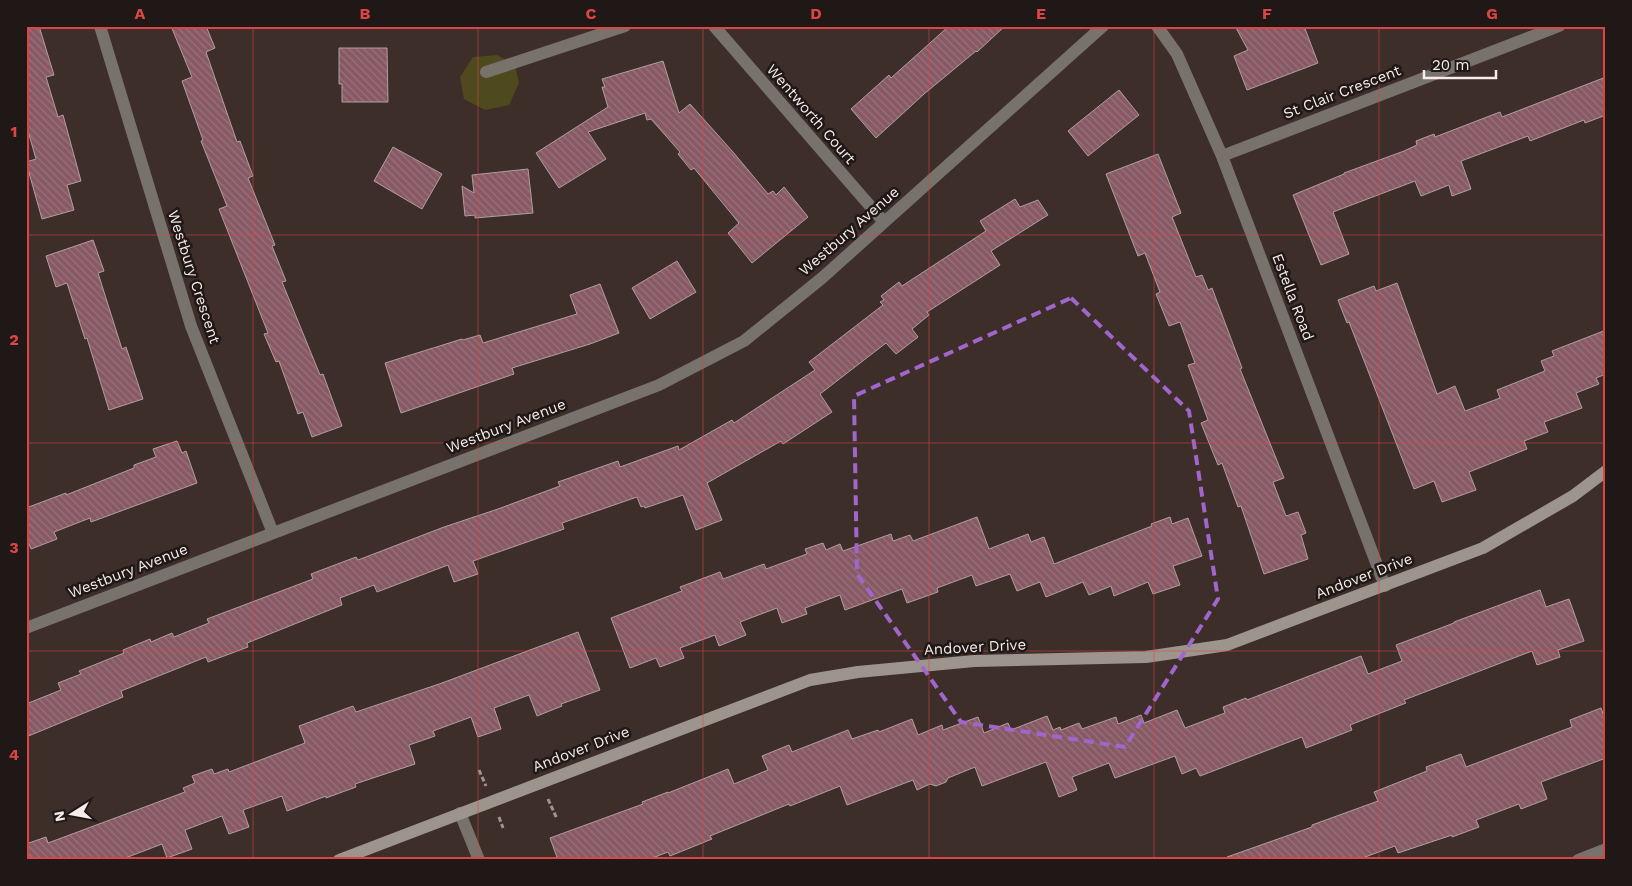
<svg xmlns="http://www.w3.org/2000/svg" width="1632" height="886" font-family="'Work Sans',sans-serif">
  <defs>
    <pattern id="building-back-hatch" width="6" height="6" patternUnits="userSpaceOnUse" patternTransform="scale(1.25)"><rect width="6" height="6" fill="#875964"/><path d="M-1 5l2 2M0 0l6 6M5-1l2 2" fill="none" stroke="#99717a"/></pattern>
  </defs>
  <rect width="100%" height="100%" fill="#3d2e2a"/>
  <path fill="#4f491e" d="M497,55L515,65L519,83L509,105L485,110L464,99L460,77L473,57Z"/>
  <path fill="url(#building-back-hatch)" stroke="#b19ea2" d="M26,26H39L54,75L46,77L58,117L63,115L81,181L67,185L74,210L42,219L26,162L36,159L26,124Z
    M171,26H206L215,48L206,52L237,142L240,141L253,176L248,178L275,245L272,246L286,281L282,282L320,375L323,374L342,426L312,437L303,412L298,414L279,361L276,362L264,334L268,333L219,209L227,206L201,141L203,140L182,81L192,77Z
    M949,26H1005L977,52L976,51L924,94L876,138L851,109L889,75L891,78Z
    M1235,26H1304L1318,63L1247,90L1234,56L1248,50Z
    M339,48H387L388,102H342V84H339Z
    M663,61L679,113L690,104L733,152L768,194L773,191L776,195L784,187L808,217L752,263L728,233L739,223L694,168L691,170L678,154L680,152L651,119L647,120L645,113L588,132L606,159L559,188L536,153L608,107L602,87H605L602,79Z
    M1606,77V115L1585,123L1584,120L1530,141L1528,136L1461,161L1471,189L1452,196L1449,185L1421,196L1415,181L1333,212L1349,254L1321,265L1293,195L1344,174V173L1404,151L1417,145L1416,141L1434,134L1435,137L1500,112L1502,117Z
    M1119,90L1139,115L1088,156L1068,131Z
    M393,147L442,174L422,209L374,181Z
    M1158,154L1181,213L1172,217L1196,277L1202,275L1208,290L1212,288L1242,368L1240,369L1284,478L1273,482L1286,516L1298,512L1306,533L1301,535L1308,559L1264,574L1241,506L1238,507L1222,463L1218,465L1201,423L1208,420L1188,365L1195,363L1180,322L1169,326L1156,294L1160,292L1145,253L1138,256L1106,174Z
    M528,169L533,213L475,218V215L465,216L462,186L474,193L472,175Z
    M1015,199L1020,207L1038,200L1048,215L991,251L1000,265L927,312L929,315L912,329L918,337L896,354L886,343L820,394L832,412L783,444L781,441L707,483L722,520L696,530L683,495L645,508L644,506L641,507L637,497L562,523L564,529L473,561L478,574L454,582L448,565L377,592L374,585L340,598L342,605L247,643L248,647L208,662L206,657L121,691L123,697L26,737V704L61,690L58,683L81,674L79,671L124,653L123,650L150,639L151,642L172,633L174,637L209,623L207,619L313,579L311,574L356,557L358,560L444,527L498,509L560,486L558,482L618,461L620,467L678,446L679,450L732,420L734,423L815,370L809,362L883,305L880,302L884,300L881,296L899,282L902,286L986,231L980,221Z
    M93,240L104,271L98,273L122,349L126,347L143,399L109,410L87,338L85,339L67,283L56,287L46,256Z
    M677,261L696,292L650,319L632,288Z
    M1397,283L1437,394L1455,386L1465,411L1500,398L1497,390L1545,371L1541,361L1554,356L1552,351L1606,330V374L1596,378L1599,384L1576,393L1582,408L1544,422L1548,432L1524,441L1527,449L1469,472L1476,490L1442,502L1434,481L1414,489L1349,322L1347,323L1338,300L1374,286L1376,291Z
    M600,284L619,333L590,344L512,368L514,374L401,413L385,363L462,339L463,340L480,335L483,343L577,314L570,295Z
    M177,441L182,453L186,451L197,483L91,522L90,518L54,532L57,539L31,549L26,536V508L66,493V495L134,468V465L156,457L153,449Z
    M977,517L989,549L1028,534L1031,542L1044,537L1054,564L1152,526L1151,524L1170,517L1172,524L1188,518L1202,556L1173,566L1180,585L1153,594L1148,582L1114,596L1111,586L1089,595L1083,582L1046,597L1040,582L1017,591L1010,574L976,586L972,575L937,588L938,592L907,603L902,589L845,610L840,595L805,608L807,614L782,623L777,608L740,622L746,635L719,646L715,635L680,648L684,658L660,667L656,658L630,668L611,618L682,591L680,587L720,572L723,579L764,564L766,569L807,554L805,549L823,543L826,550L840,544L843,551L891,534L893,541L910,535L913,541Z
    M1540,590L1546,607L1569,599L1584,641L1558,650L1560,657L1537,665L1532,651L1404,700L1406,703L1350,725L1352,730L1306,748L1302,737L1200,776L1196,768L1182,774L1175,756L1115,778L1109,763L1072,777L1077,790L1059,797L1046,762L982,786L975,767L948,778L946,782L936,786L930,784L917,790L913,780L847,805L840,786L790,806L789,804L710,836L712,839L670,856L668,852L647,860H558L550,838L643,804L642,802L668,792V793L728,769L734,784L768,770L762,756L789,745L792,752L848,730L852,739L878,730L879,732L912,719L918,735L942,725L943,730L978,717L984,733L1008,723L1011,730L1047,716L1053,730L1060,727L1061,730L1079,723L1082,729L1116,717L1118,724L1141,715L1144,723L1177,710L1185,728L1225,713L1223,707L1246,698L1247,700L1361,656L1368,674L1402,661L1396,645L1454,623V622Z
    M578,632L600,690L561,704L562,706L537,716L529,695L494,708L501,729L478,737L471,717L433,731L435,736L409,745L415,764L355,784L356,787L326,798V796L287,811L282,796L243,810L249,827L229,834L222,816L185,830L192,849L167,858L162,844L120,860H26V844L46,837L48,843L185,792L183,788L195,783L192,776L212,769L214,774L228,769L229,772L305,743L299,726L353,706L356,712L442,683Z
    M1601,708L1606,722V758L1541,782L1547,799L1521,809L1519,804L1476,820L1479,827L1452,837V835L1398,853L1395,846L1357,860H1227V857L1312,827V825L1378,801L1374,792L1427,771L1426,767L1461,754L1466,767L1572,727L1570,720Z"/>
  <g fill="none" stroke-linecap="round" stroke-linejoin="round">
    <path stroke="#9f9390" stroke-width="3" stroke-dasharray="5 2.5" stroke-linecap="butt" d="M479,770L486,786
      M548,799L557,819
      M499,817L503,828"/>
    <path stroke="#77726c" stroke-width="12" d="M100,26L191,326L273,533
      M714,26L884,222
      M1157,26L1177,54L1222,156L1385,586
      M486,72L625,26
      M1222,156L1559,26
      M26,628L659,385L744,341L822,278L1103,26
      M460,813L479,860
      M1578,860L1606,849"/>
    <path stroke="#9d958d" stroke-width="12" d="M339,860L810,680L858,672L974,661L1146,657L1227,645L1483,548L1573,496L1606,471"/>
  </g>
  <path fill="none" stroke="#a066cc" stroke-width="4" stroke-dasharray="10 6" stroke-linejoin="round" d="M1071,298L1189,411L1218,599L1125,747L961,722L857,574L854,396Z"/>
  <path fill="none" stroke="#db4545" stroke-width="1" stroke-opacity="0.55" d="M253,26V860M478,26V860M703,26V860M929,26V860M1154,26V860M1379,26V860M26,235H1606M26,443H1606M26,651H1606"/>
  <g text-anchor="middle" stroke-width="5" stroke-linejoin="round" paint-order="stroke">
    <g font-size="15" fill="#f7ecea" stroke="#1f1816">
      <text transform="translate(1342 92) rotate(-21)" y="5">St Clair Crescent</text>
      <text transform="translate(811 114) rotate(49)" y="5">Wentworth Court</text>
      <text transform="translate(849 231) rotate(-41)" y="5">Westbury Avenue</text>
      <text transform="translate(194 277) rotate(72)" y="5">Westbury Crescent</text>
      <text transform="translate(1293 297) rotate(69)" y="5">Estella Road</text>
      <text transform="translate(506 426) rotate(-21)" y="5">Westbury Avenue</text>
      <text transform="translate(128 571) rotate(-21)" y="5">Westbury Avenue</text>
      <text transform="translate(1364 576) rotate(-21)" y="5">Andover Drive</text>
      <text transform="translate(975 647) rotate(-3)" y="5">Andover Drive</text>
      <text transform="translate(581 749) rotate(-21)" y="5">Andover Drive</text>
    </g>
  </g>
  <rect width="1632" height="886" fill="none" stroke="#1f1816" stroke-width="55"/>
  <g transform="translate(72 814) rotate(259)" stroke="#1f1816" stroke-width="4" paint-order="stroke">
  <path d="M0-4L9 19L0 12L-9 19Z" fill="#f7ecea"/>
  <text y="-8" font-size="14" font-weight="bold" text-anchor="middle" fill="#f7ecea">N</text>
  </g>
  <path d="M1424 70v8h72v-8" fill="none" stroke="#f7ecea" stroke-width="2.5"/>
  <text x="1432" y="70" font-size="15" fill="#f7ecea" stroke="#1f1816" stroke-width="4" paint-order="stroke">20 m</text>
  <rect x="28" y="28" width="1576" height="830" fill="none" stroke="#db4545" stroke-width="2"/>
  <g font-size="16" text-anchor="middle" font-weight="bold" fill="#db4545">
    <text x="140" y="19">A</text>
    <text x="365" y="19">B</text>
    <text x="591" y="19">C</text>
    <text x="816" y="19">D</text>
    <text x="1041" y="19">E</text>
    <text x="1267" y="19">F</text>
    <text x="1492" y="19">G</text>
    <text x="14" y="137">1</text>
    <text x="14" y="345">2</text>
    <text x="14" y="553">3</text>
    <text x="14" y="760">4</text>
  </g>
</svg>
